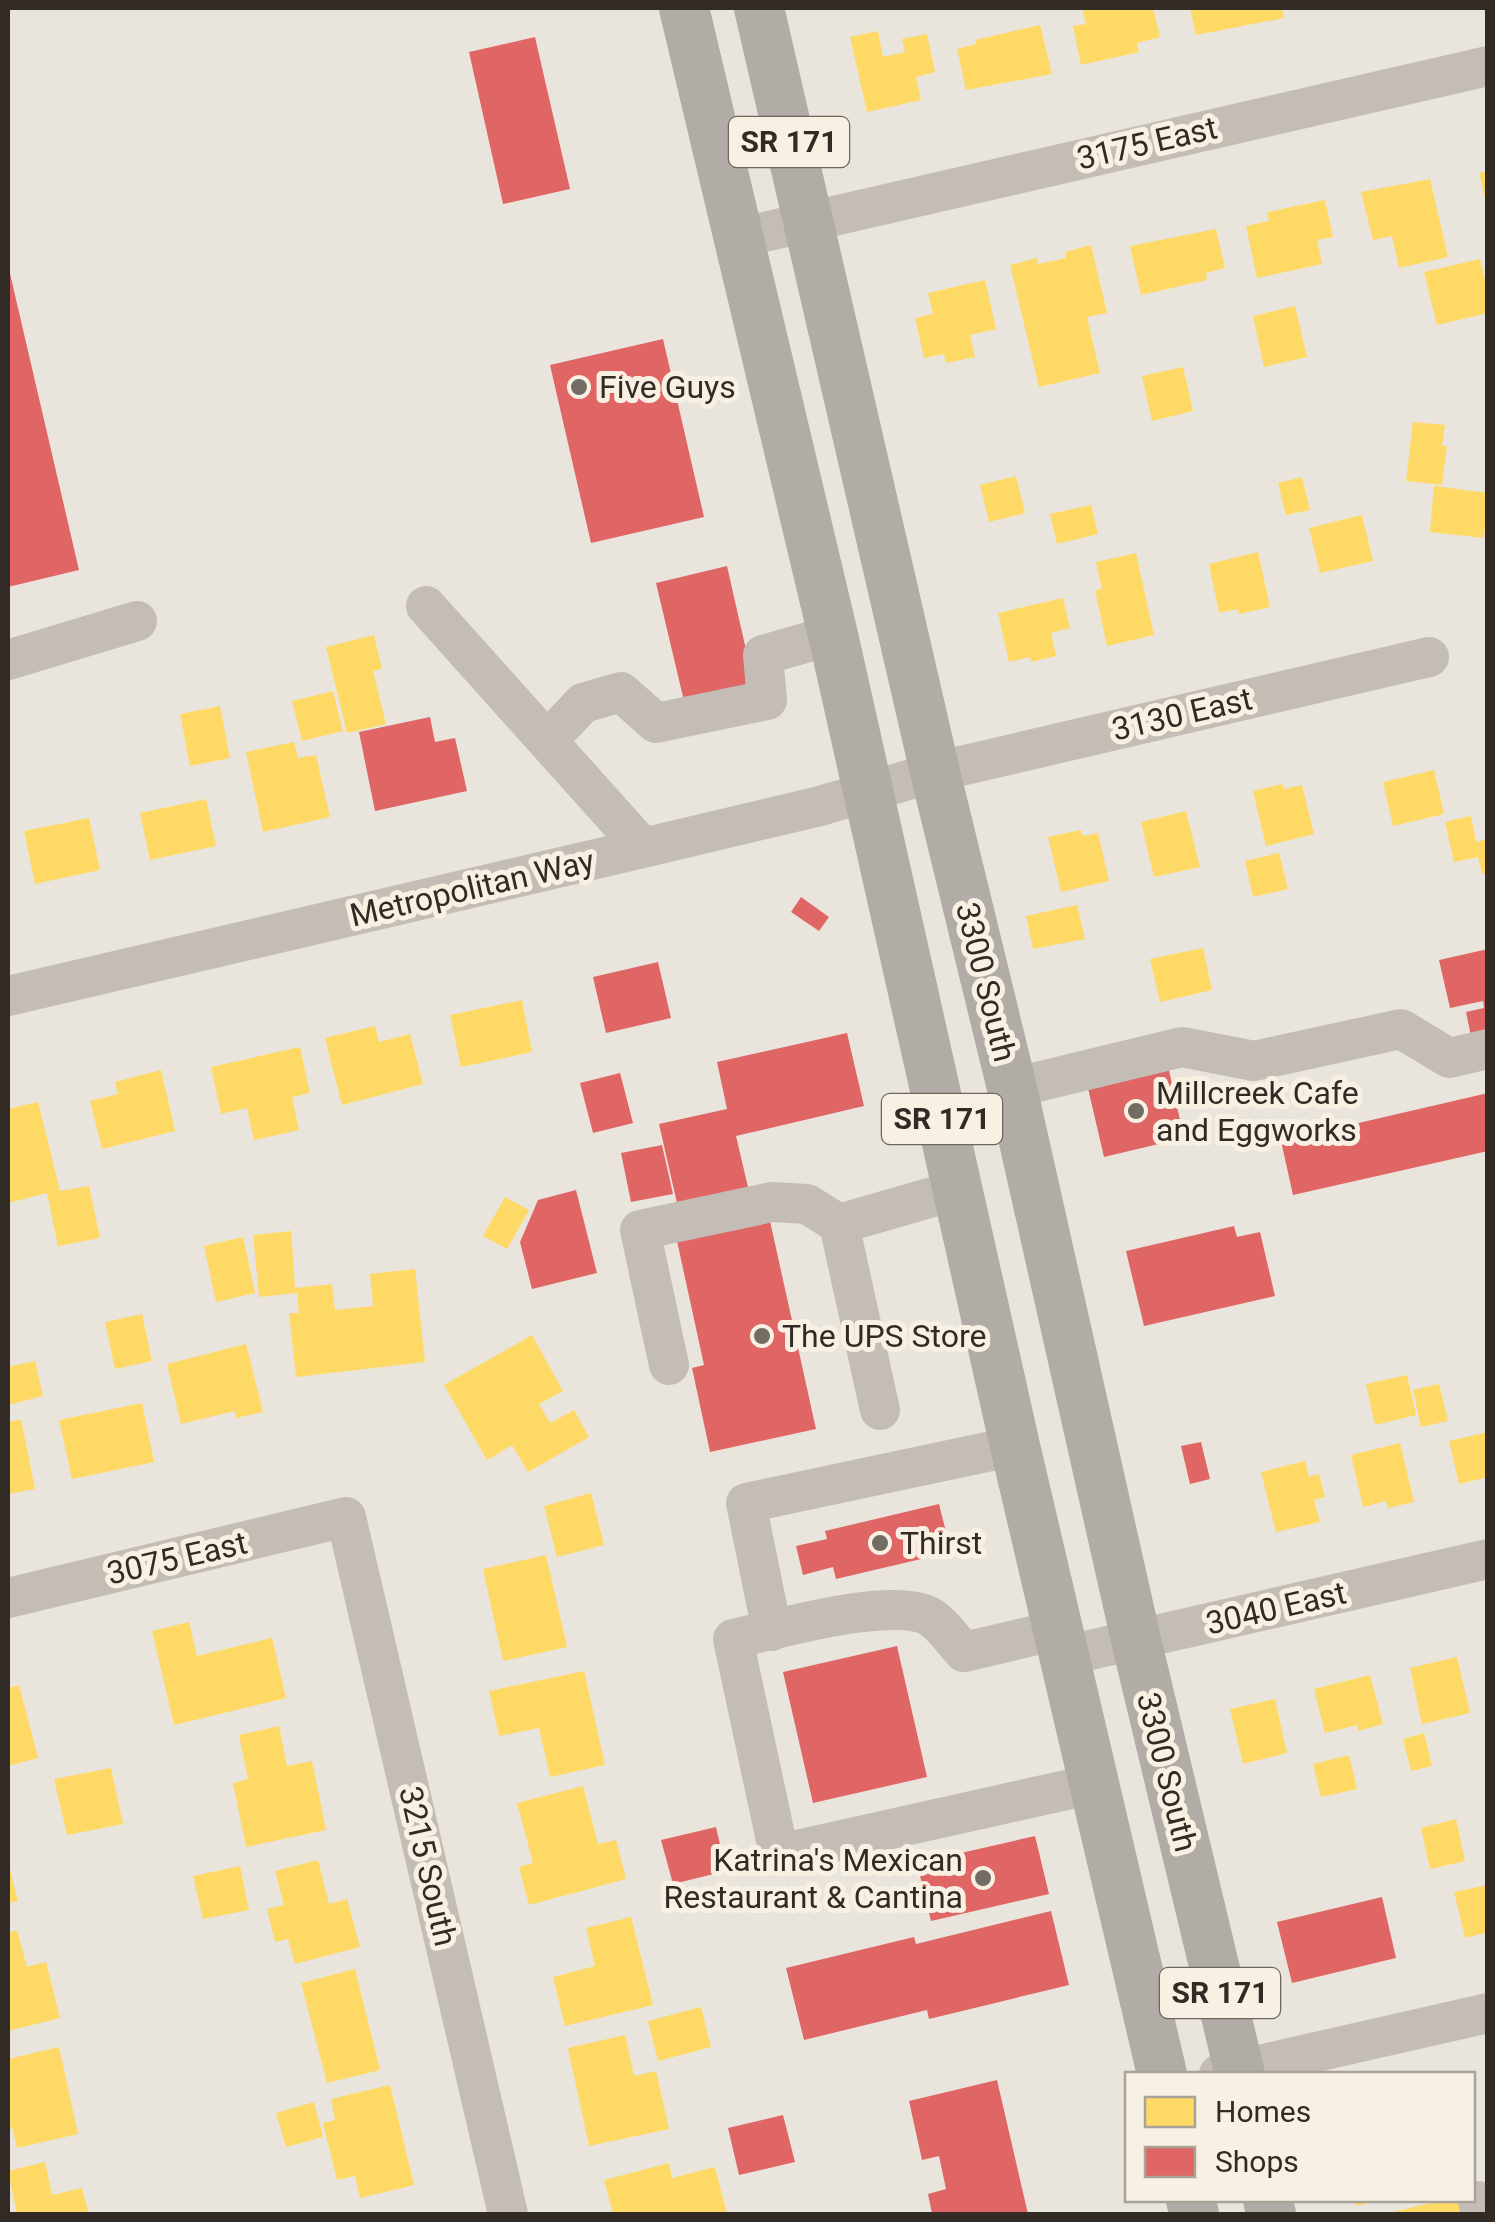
<svg xmlns="http://www.w3.org/2000/svg" width="1495" height="2222" font-family="Roboto,sans-serif">
  <rect width="100%" height="100%" fill="#e9e5dd"/>
  <path fill="#ffd966" d="M1082,8H1153L1160,37L1137,43L1139,52L1081,65L1073,26L1086,24Z
    M1190,8H1282L1284,18L1196,35Z
    M1040,25L1052,74L966,90L957,49L976,44L975,40Z
    M878,31L883,57L905,52L902,39L927,34L935,72L916,77L921,100L867,112L850,37Z
    M1488,171V201L1486,202L1479,173Z
    M1430,179L1448,257L1399,268L1392,236L1373,240L1361,192Z
    M1325,200L1333,237L1317,240L1322,264L1257,278L1246,226L1269,221L1267,212Z
    M1216,229L1225,268L1206,273L1207,280L1141,295L1130,246Z
    M1091,245L1107,313L1087,317L1100,373L1039,387L1010,265L1037,258L1038,264L1066,258L1065,252Z
    M1480,259L1488,292V313L1437,325L1424,272Z
    M985,280L996,329L970,335L975,357L946,363L944,354L924,358L915,318L933,314L928,293Z
    M1295,306L1307,357L1264,367L1253,316Z
    M1183,367L1193,411L1152,421L1142,376Z
    M1413,422L1445,425L1442,446H1447L1442,485L1406,481Z
    M1016,476L1025,513L989,522L980,485Z
    M1302,477L1310,510L1286,515L1278,483Z
    M1434,486L1488,493L1484,538L1430,532Z
    M1091,505L1098,534L1057,544L1050,514Z
    M1362,515L1373,561L1320,573L1309,528Z
    M1258,552L1270,607L1239,614L1237,609L1219,613L1209,564Z
    M1136,553L1154,635L1107,646L1095,590L1102,589L1096,562Z
    M1063,598L1070,628L1051,633L1056,656L1031,662L1030,657L1009,662L998,613Z
    M374,635L382,669L373,671L386,724L347,733L326,647Z
    M333,691L343,731L302,741L292,701Z
    M220,706L230,758L190,766L180,714Z
    M294,742L298,758L316,755L330,817L263,832L246,752Z
    M1434,770L1444,814L1393,826L1383,782Z
    M1282,784L1284,789L1302,785L1314,834L1266,846L1253,791Z
    M206,799L216,846L150,860L140,813Z
    M1186,811L1200,867L1154,877L1141,822Z
    M1471,816L1476,842L1488,839V873L1482,874L1478,857L1454,862L1445,822Z
    M89,818L100,870L35,884L24,831Z
    M1081,830L1083,836L1098,833L1109,881L1061,892L1048,837Z
    M1279,853L1288,889L1253,897L1245,861Z
    M1077,905L1085,939L1033,949L1026,916Z
    M1203,948L1212,990L1160,1002L1150,959Z
    M522,1000L532,1052L461,1067L450,1015Z
    M375,1026L379,1042L410,1034L423,1084L342,1105L325,1038Z
    M300,1047L310,1093L292,1097L299,1130L254,1140L247,1108L221,1114L211,1067Z
    M161,1070L175,1131L102,1149L90,1101L118,1094L115,1082Z
    M38,1102L60,1191L89,1186L100,1238L58,1246L47,1193L8,1203V1109Z
    M505,1197L529,1210L507,1249L483,1236Z
    M291,1231L295,1288L332,1284L335,1310L373,1306L370,1274L415,1269L425,1362L296,1377L289,1313H299L297,1293L259,1297L253,1235Z
    M243,1237L255,1293L216,1302L204,1246Z
    M142,1314L152,1361L115,1369L105,1322Z
    M532,1335L563,1391L539,1404L550,1423L574,1410L589,1437L528,1472L512,1445L487,1460L444,1385Z
    M246,1344L263,1412L236,1418L235,1411L181,1424L167,1364Z
    M35,1361L43,1396L8,1405V1367Z
    M1407,1375L1416,1415L1375,1425L1366,1384Z
    M1439,1384L1448,1421L1421,1427L1413,1390Z
    M142,1403L154,1462L72,1479L59,1420Z
    M21,1419L35,1489L8,1494V1422Z
    M1488,1432V1477L1459,1484L1449,1441Z
    M1400,1443L1414,1502L1388,1508L1386,1501L1363,1507L1351,1455Z
    M1305,1461L1309,1477L1319,1474L1325,1497L1314,1500L1320,1522L1276,1532L1261,1472Z
    M591,1493L604,1545L557,1557L544,1506Z
    M546,1555L567,1647L503,1661L483,1569Z
    M189,1622L197,1656L272,1638L286,1698L174,1725L152,1631Z
    M1457,1657L1470,1713L1422,1724L1410,1668Z
    M584,1671L605,1765L550,1777L539,1728L499,1736L489,1691Z
    M1370,1675L1383,1724L1358,1731L1357,1725L1325,1733L1314,1689Z
    M19,1685L38,1758L8,1766V1688Z
    M1275,1699L1287,1753L1243,1764L1230,1709Z
    M279,1726L287,1766L312,1761L326,1830L246,1847L233,1783L248,1779L239,1735Z
    M1424,1733L1432,1766L1411,1771L1403,1739Z
    M1349,1755L1357,1789L1321,1797L1313,1764Z
    M111,1768L123,1824L67,1835L54,1779Z
    M583,1786L598,1844L616,1840L626,1879L529,1905L519,1867L533,1863L517,1803Z
    M1456,1819L1465,1861L1430,1869L1421,1828Z
    M318,1860L329,1904L347,1899L360,1947L295,1964L288,1939L275,1942L267,1909L284,1905L275,1871Z
    M8,1862L18,1901L8,1903Z
    M240,1866L249,1910L203,1919L193,1876Z
    M1488,1885V1932L1465,1938L1454,1892Z
    M631,1917L653,2005L565,2026L553,1977L595,1966L586,1928Z
    M17,1930L27,1967L46,1962L60,2018L8,2031V1933Z
    M355,1969L380,2070L327,2083L301,1983Z
    M701,2007L711,2047L658,2061L648,2021Z
    M625,2035L634,2076L656,2071L669,2129L589,2146L568,2048Z
    M59,2047L78,2134L17,2148L12,2127L8,2128V2059Z
    M390,2085L414,2185L360,2198L355,2176L337,2180L323,2123L335,2120L331,2099Z
    M314,2102L323,2137L286,2147L276,2113Z
    M45,2162L52,2195L82,2188L89,2214H17L8,2171Z
    M669,2163L672,2178L715,2167L727,2214H613L604,2180Z
    M1354,2200H1378V2201L1356,2206Z
    M1443,2200H1460L1464,2214H1385Z"/>
  <path fill="#e06666" d="M535,37L570,189L503,204L469,52Z
    M8,265L79,570L8,587Z
    M663,339L704,517L591,543L550,365Z
    M727,566L754,685L684,701L656,583Z
    M430,717L435,742L455,738L467,791L375,811L359,732Z
    M801,897L829,917L819,931L791,912Z
    M1488,949V1043L1473,1046L1466,1012L1484,1008L1483,1001L1450,1008L1439,960Z
    M658,962L671,1018L606,1033L593,977Z
    M847,1033L864,1106L736,1136L748,1187L677,1203L659,1124L727,1109L717,1062Z
    M1168,1066L1184,1138L1104,1157L1087,1084Z
    M620,1073L633,1123L593,1133L580,1083Z
    M1488,1093V1151L1293,1195L1281,1141Z
    M662,1145L673,1194L631,1202L621,1153Z
    M576,1190L597,1273L532,1289L520,1242L538,1200Z
    M770,1221L816,1429L710,1452L692,1368L704,1365L677,1241Z
    M1234,1226L1237,1237L1260,1232L1275,1296L1144,1326L1126,1251Z
    M1201,1442L1210,1479L1190,1484L1181,1446Z
    M939,1504L951,1552L836,1579L833,1567L803,1575L796,1546L827,1539L825,1531Z
    M897,1646L927,1777L813,1803L783,1672Z
    M716,1827L726,1871L673,1884L661,1840Z
    M1035,1836L1049,1894L931,1921L917,1863Z
    M1382,1897L1396,1958L1292,1983L1277,1922Z
    M1051,1911L1069,1985L929,2019L927,2010L804,2040L786,1968L914,1937L916,1944Z
    M997,2080L1028,2214H932L928,2194L946,2189L939,2156L922,2160L909,2101Z
    M783,2115L795,2162L739,2175L728,2128Z"/>
  <g fill="none" stroke-linecap="round" stroke-linejoin="round">
    <path stroke="#c3bdb6" stroke-width="40" d="M738,238L1488,66
      M426,606L643,848
      M8,660L137,621
      M547,741L583,703L621,692L656,723L767,700L763,655L833,635
      M8,996L643,848L820,806L935,772L1429,657
      M1012,1088L1182,1047L1254,1061L1401,1029L1449,1058L1488,1049
      M669,1365L640,1230L772,1202L807,1204L839,1224
      M880,1410L839,1224L957,1190
      M8,1598L346,1517L508,2214
      M1058,1630L964,1652C954,1642 944,1626 932,1618C898,1594 775,1630 733,1639L779,1854L1093,1784
      M772,1631L746,1503L1015,1446
      M1064,1656L1488,1559
      M1219,2074L1488,2013
      M1478,2201L1481,2214"/>
    <path stroke="#b1aca6" stroke-width="50" d="M684,8L833,635L1015,1446L1162,2074
      M759,8L935,772L1012,1088L1136,1640L1240,2074
      M1191,2200L1194,2214
      M1268,2200L1271,2214"/>
  </g>
  <g fill="#726c65" stroke="#f8f1e3" stroke-width="4">
    <circle cx="579" cy="387" r="10"/>
    <circle cx="1136" cy="1111" r="10"/>
    <circle cx="762" cy="1336" r="10"/>
    <circle cx="880" cy="1543" r="10"/>
    <circle cx="983" cy="1878" r="10"/>
  </g>
  <g text-anchor="middle" stroke-width="10" stroke-linejoin="round" paint-order="stroke">
    <g fill="#f8f1e3" stroke="#6d665e" stroke-width="2.5">
      <rect x="729" y="117" width="120" height="50" rx="8"/>
      <rect x="882" y="1094" width="120" height="50" rx="8"/>
      <rect x="1160" y="1968" width="120" height="50" rx="8"/>
    </g>
    <g font-size="30" font-weight="bold" fill="#322b25">
      <text x="789" y="152">SR 171</text>
      <text x="942" y="1129">SR 171</text>
      <text x="1220" y="2003">SR 171</text>
    </g>
    <g font-size="32" fill="#322b25" stroke="#f8f1e3">
      <text transform="translate(1147 143) rotate(-13)" y="11">3175 East</text>
      <text transform="translate(1182 714) rotate(-13)" y="11">3130 East</text>
      <text transform="translate(472 888) rotate(-13)" y="11">Metropolitan Way</text>
      <text transform="translate(986 982) rotate(76)" y="11">3300 South</text>
      <text transform="translate(177 1558) rotate(-13)" y="11">3075 East</text>
      <text transform="translate(1276 1608) rotate(-13)" y="11">3040 East</text>
      <text transform="translate(1167 1772) rotate(76)" y="11">3300 South</text>
      <text transform="translate(428 1866) rotate(77)" y="11">3215 South</text>
    </g>
    <g font-size="32" fill="#322b25" stroke="#f8f1e3" text-anchor="start">
      <text x="599" y="398">Five Guys</text>
      <text x="1156" y="1104">Millcreek Cafe<tspan x="1156" dy="37">and Eggworks</tspan></text>
      <text x="782" y="1347">The UPS Store</text>
      <text x="900" y="1554">Thirst</text>
      <text x="963" y="1871" text-anchor="end">Katrina's Mexican<tspan x="963" dy="37">Restaurant &amp; Cantina</tspan></text>
    </g>
  </g>
  <rect width="1495" height="2222" fill="none" stroke="#322b25" stroke-width="20"/>
  <rect x="1125" y="2072" width="350" height="130" fill="#f8f1e3" stroke="#a9a297" stroke-width="2.5"/>
  <rect x="1145" y="2097" width="50" height="30" fill="#ffd966" stroke="#a9a297" stroke-width="2.5"/>
  <text x="1215" y="2122" font-size="30" fill="#322b25">Homes</text>
  <rect x="1145" y="2147" width="50" height="30" fill="#e06666" stroke="#a9a297" stroke-width="2.5"/>
  <text x="1215" y="2172" font-size="30" fill="#322b25">Shops</text>
</svg>
